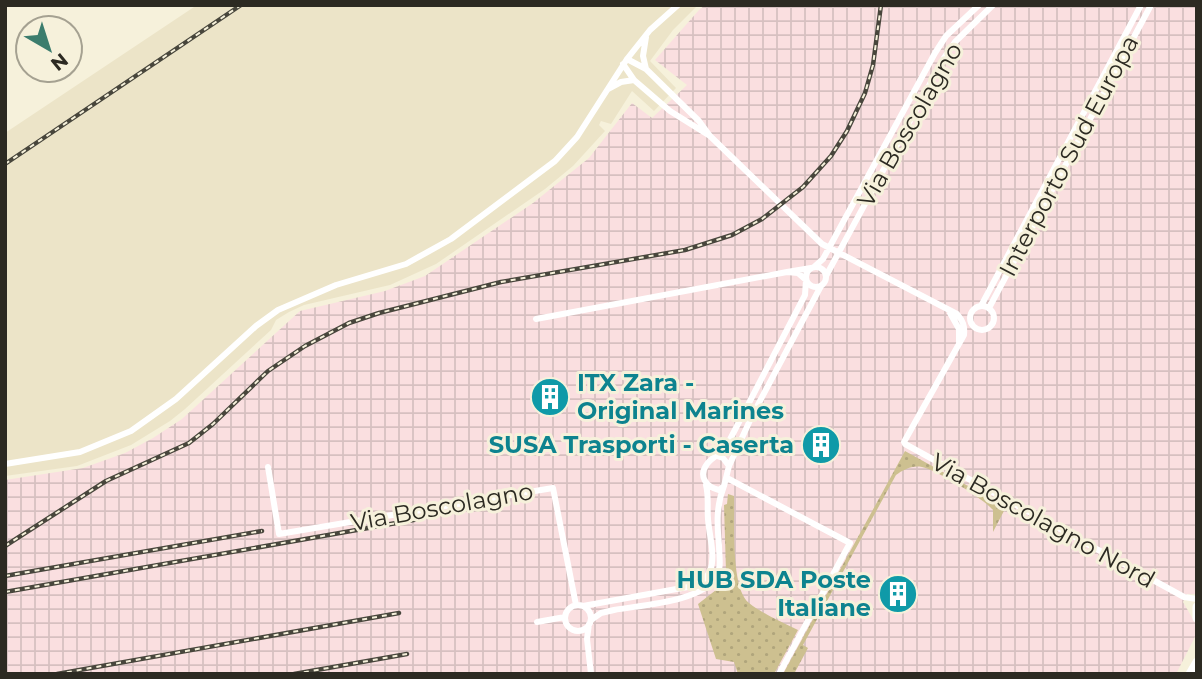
<svg xmlns="http://www.w3.org/2000/svg" width="1202" height="679" font-family="Montserrat,sans-serif">
  <defs>
    <pattern id="industrial-grid" width="8" height="8" patternUnits="userSpaceOnUse" patternTransform="scale(1.75)"><rect width="8" height="8" fill="#fadfe0"/><path d="M0 4h8M4 0v8" fill="none" stroke="#d6c0c0"/></pattern>
    <pattern id="grass-dots" width="8" height="8" patternUnits="userSpaceOnUse" patternTransform="scale(1.75)"><rect width="8" height="8" fill="#cdc090"/><path d="M2 2h.1M6 6h.1" fill="none" stroke="#b0a57c" stroke-width="1.8" stroke-linecap="round"/></pattern>
  </defs>
  <rect width="100%" height="100%" fill="#f6f1db"/>
  <path fill="#ece4c8" d="M197,5H698L673,30L650,61L676,88L654,111L632,91L611,124L601,121L599,125L605,131L573,166L545,189L436,264L390,285L304,305L289,312L276,320L271,330L185,409L170,421L131,445L77,466L5,476V133Z"/>
  <path fill="url(#industrial-grid)" d="M705,5H1197V594H1187L1183,602L1197,626V633L1176,674H5V480L83,468L125,453L153,438L182,419L300,311L385,291L425,276L533,203L589,158L632,103L652,118L687,85L655,60L699,10Z"/>
  <path fill="url(#grass-dots)" d="M905,451L1006,507L993,532V510C984,499 935,469 922,467C912,465 903,470 896,475L803,645L808,648L794,674H783Z
    M728,494L734,496C735,521 730,588 749,603C763,614 782,622 798,630L774,674H738L734,662L716,659L698,604L716,590L726,571L724,505L727,504Z"/>
  <g fill="none" stroke-linecap="round" stroke-linejoin="round">
    <path stroke="#fff" stroke-width="6" d="M627,59L646,69
      M623,64L634,80
      M608,89L621,82L634,80L670,111L710,136L699,121L646,69L643,56L646,37
      M710,136L822,244L957,314C963,321 965,326 964,335L904,442L905,444L1184,597L1197,599
      M814,267L823,259L935,53L946,36L979,5
      M806 277a10 10 0 1 1 20 0a10 10 0 1 1-20 0Z
      M826,276L944,58L955,42L993,5
      M981,306L1141,5
      M970 318a12 12 0 1 1 24 0a12 12 0 1 1-24 0Z
      M989,308L1151,5
      M950,313L959,329V342
      M536,319L787,272
      M717,456L723,458L729,466L724,486L719,490C706,487 698,476 707,464C712,457 720,454 725,449L805,295L806,280L798,273L787,272L811,268
      M5,464L80,452L131,431L176,399L256,326L278,310L336,285L406,264L451,239L555,161L577,137L627,59L650,30L678,5
      M729,466L752,416L821,286
      M268,467L279,534L553,488L576,605
      M727,478L850,543L779,674
      M565 618a13 13 0 1 1 26 0a13 13 0 1 1-26 0Z
      M583,606L693,586C700,583 707,578 710,571C716,556 709,535 708,519C707,507 709,497 706,485
      M591,620L601,613L614,610C640,605 702,602 716,577C722,568 719,556 719,545C717,524 716,506 724,486
      M537,622L565,617
      M589,624L587,639L591,674"/>
    <path stroke="#fff" stroke-width="9" d="M1197,607V618
      M1190,674L1197,662"/>
    <g stroke="#48463c" stroke-width="4.5">
      <path id="rail" d="M5,164L241,5
        M5,546L106,481L189,443L213,424L268,371L305,346L349,323L379,313L501,282L685,250L732,235L762,219L803,187L831,156L847,131L865,93L873,65L881,5
        M5,576L262,531
        M5,592L419,519
        M57,674L399,613
        M294,674L407,654"/>
    </g>
    <use href="#rail" stroke="#f6f1db" stroke-width="2" stroke-dasharray="5" stroke-linecap="butt"/>
  </g>
  <defs>
    <g id="building-disc" transform="scale(2.0125)"><circle r="9.5" fill="#0f9aa8" stroke="#f6f1db"/><path d="M-4-6H4V6H1V3H-1V6H-4ZM-2.5-4.3h1.7v1.8h-1.7ZM.8-4.3h1.7v1.8H.8ZM-2.5-1h1.7V.8h-1.7ZM.8-1h1.7V.8H.8Z" fill="#fff"/></g>
  </defs>
  <g fill-rule="evenodd">
    <use href="#building-disc" x="550" y="397"/>
    <use href="#building-disc" x="821" y="445"/>
    <use href="#building-disc" x="898" y="594"/>
  </g>
  <g text-anchor="middle" stroke-width="6" stroke-linejoin="round" paint-order="stroke">
    <g font-size="24" fill="#2c2a22" stroke="#f6f1db">
      <text transform="translate(910 125) rotate(-60)" y="8">Via Boscolagno</text>
      <text transform="translate(1069 156) rotate(-62)" y="8">Interporto Sud Europa</text>
      <text transform="translate(442 507) rotate(-10)" y="8">Via Boscolagno</text>
      <text transform="translate(1043 521) rotate(29)" y="8">Via Boscolagno Nord</text>
    </g>
    <g font-size="24" font-weight="bold" fill="#0d838f" stroke="#f6f1db" text-anchor="end">
      <text x="577" y="391" text-anchor="start">ITX Zara -<tspan x="577" dy="28">Original Marines</tspan></text>
      <text x="794" y="453">SUSA Trasporti - Caserta</text>
      <text x="871" y="588">HUB SDA Poste<tspan x="871" dy="28">Italiane</tspan></text>
    </g>
  </g>
  <rect width="1202" height="679" fill="none" stroke="#2c2a22" stroke-width="14"/>
  <g transform="translate(49 49) rotate(141)"><circle r="33" fill="#f6f1db" stroke="#a5a191" stroke-width="2"/>
  <path d="M0-5L12 26L0 18L-12 26Z" fill="#3c7d6d"/>
  <text y="-10" font-size="19" font-weight="bold" text-anchor="middle" fill="#2c2a22">N</text>
  </g>
</svg>
